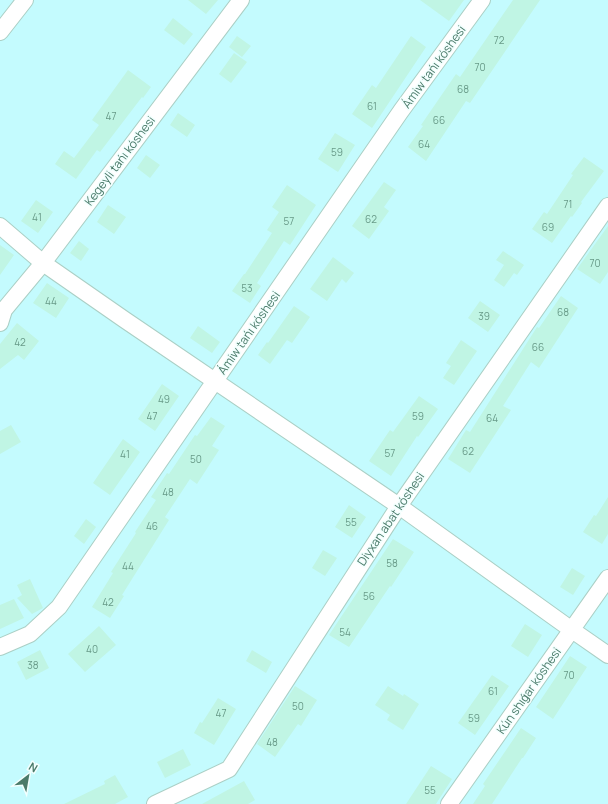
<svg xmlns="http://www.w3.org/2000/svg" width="608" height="804" font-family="Manrope,sans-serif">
  <rect width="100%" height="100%" fill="#eafefc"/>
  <path fill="#c4fbfe" d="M0,0H608V804H0Z"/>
  <path fill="#c0f5e4" d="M188,0H218L206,14Z
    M420,0H464L449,21Z
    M513,0H540L470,103L466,101L426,161L408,147L423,126L421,125L456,74L460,77Z
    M173,18L193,34L184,45L164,30Z
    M237,36L251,46L242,57L229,47Z
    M411,36L426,47L372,128L352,114L372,85L376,88Z
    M234,53L247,62L231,83L219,74Z
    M128,70L151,87L143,98L142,97L100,152L97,150L76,179L55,164L64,151L74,158L99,125L92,120Z
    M178,113L195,125L187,137L170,125Z
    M335,133L355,145L338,172L318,159Z
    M146,155L160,165L150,178L137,168Z
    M584,157L604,171L581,202L582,203L572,217L571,216L552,243L532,229L544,212L547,214L573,175L571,174Z
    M384,182L396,190L384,207L389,211L369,239L352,226Z
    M287,185L316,205L290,245L284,241L257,283L261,286L250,303L232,291L244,274H245L272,233L267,230L279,212L272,207Z
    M36,200L53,212L38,233L21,221Z
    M108,205L126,217L114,234L97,222Z
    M608,226V272L600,284L577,269Z
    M79,241L89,249L81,261L70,253Z
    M0,245L14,255L0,275Z
    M503,251L524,265L517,275L514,273L504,287L494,280L504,265L496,260Z
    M333,257L354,273L346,283L342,279L327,301L310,289Z
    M47,283L69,298L56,318L33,303Z
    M561,296L578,308L539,368L531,362L503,406L511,410L470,473L448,459L466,430L470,432L537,327L539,328Z
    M480,301L500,315L488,332L468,318Z
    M294,306L310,317L292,343L287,340L270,364L258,355L267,342L268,343Z
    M17,323L39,341L24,360L18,355L0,369V344Z
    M198,326L220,342L212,353L190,338Z
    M461,340L477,351L454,385L443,378L451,366L446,363Z
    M162,384L179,396L155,431L138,419Z
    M419,396L438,409L418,437L417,436L391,476L369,461L390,430L393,432Z
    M211,417L225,426L212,446L219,450L197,484L190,479L165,517L169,520L122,595L124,596L110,618L92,607L113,573L111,572L136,533L135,532L156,500L151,497L167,473L169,474L195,435L197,436Z
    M11,425L21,442L0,454V431Z
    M123,439L140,452L110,495L93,483Z
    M608,497V534L602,544L583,532L594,515L596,516Z
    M349,505L366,517L352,538L335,527Z
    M86,519L96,527L84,544L74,536Z
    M393,539L414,552L391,587L390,586L349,647L329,635Z
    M323,550L337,558L325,576L312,568Z
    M572,568L585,576L573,595L560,587Z
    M30,579L43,608L32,614L17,598L22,595L17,585Z
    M14,599L24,618L0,629V605Z
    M525,624L542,635L528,657L511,646Z
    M99,626L116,645L85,672L68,654Z
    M40,650L49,668L26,680L17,662Z
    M252,650L272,662L266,673L246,661Z
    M570,656L587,667L553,719L536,707Z
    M492,675L509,686L475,735L458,723Z
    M295,686L317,700L301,726L298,724L275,757L257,744Z
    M388,686L403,696L404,694L419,704L403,730L387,720L390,715L375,705Z
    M218,698L236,709L214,745L194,733L200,722L202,723Z
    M521,728L536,738L523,758H522L492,804H473L485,786L483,784Z
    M183,749L191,765L165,778L157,762Z
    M431,766L452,779L436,804H406Z
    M115,775L128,797L115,804H64L105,784L104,781Z
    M244,781L255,800L248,804H202Z"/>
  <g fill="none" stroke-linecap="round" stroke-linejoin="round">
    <g stroke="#abcfc5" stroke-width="18">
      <path id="minor" d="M0,32L25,0
        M0,226L43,263L125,320L399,506L572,630L608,655
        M0,323L4,310L43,263L241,0
        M0,647L30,634L59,607L401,111L482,0
        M155,804L229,769L399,506L608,206
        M449,804L608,578"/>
    </g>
    <use href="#minor" stroke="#fff" stroke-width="16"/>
  </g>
  <g text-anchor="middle" stroke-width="3" stroke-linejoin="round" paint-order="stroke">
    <g font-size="10" fill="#689a88">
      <text x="499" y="44">72</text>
      <text x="480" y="71">70</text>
      <text x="463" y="93">68</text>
      <text x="372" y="110">61</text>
      <text x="111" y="120">47</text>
      <text x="439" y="124">66</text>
      <text x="424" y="148">64</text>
      <text x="337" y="156">59</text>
      <text x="568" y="208">71</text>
      <text x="37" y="221">41</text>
      <text x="371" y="223">62</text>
      <text x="289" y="225">57</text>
      <text x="548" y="231">69</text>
      <text x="595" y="267">70</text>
      <text x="247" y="292">53</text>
      <text x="51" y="305">44</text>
      <text x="563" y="316">68</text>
      <text x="484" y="320">39</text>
      <text x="20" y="346">42</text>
      <text x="538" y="351">66</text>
      <text x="164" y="403">49</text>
      <text x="152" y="420">47</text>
      <text x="418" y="420">59</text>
      <text x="492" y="422">64</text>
      <text x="468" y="455">62</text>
      <text x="390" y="457">57</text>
      <text x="125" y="458">41</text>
      <text x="196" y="463">50</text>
      <text x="168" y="496">48</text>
      <text x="351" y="526">55</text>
      <text x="152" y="530">46</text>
      <text x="392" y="567">58</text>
      <text x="128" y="570">44</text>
      <text x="369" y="600">56</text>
      <text x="108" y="606">42</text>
      <text x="345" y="636">54</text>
      <text x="92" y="653">40</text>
      <text x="33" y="669">38</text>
      <text x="569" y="679">70</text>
      <text x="493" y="695">61</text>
      <text x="298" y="710">50</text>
      <text x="221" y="717">47</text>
      <text x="474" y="722">59</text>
      <text x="272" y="746">48</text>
      <text x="430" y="794">55</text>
    </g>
    <g font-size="12" fill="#4b7b6a" stroke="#f2fffe">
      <text transform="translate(434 67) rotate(-54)" y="4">Ámiw tańı kóshesi</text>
      <text transform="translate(120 161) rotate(-53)" y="4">Kegeyli tańı kóshesi</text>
      <text transform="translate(249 333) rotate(-55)" y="4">Ámiw tańı kóshesi</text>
      <text transform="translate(391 519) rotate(-56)" y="4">Diyxan abat kóshesi</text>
      <text transform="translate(529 691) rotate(-55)" y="4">Kún shıǵar kóshesi</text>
    </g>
  </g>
  <g transform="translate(28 776) rotate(31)" stroke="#f2fffe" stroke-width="3" paint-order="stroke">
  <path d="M0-3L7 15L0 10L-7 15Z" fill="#4b7b6a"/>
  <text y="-6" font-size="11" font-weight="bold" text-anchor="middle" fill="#4b7b6a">N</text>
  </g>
</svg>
